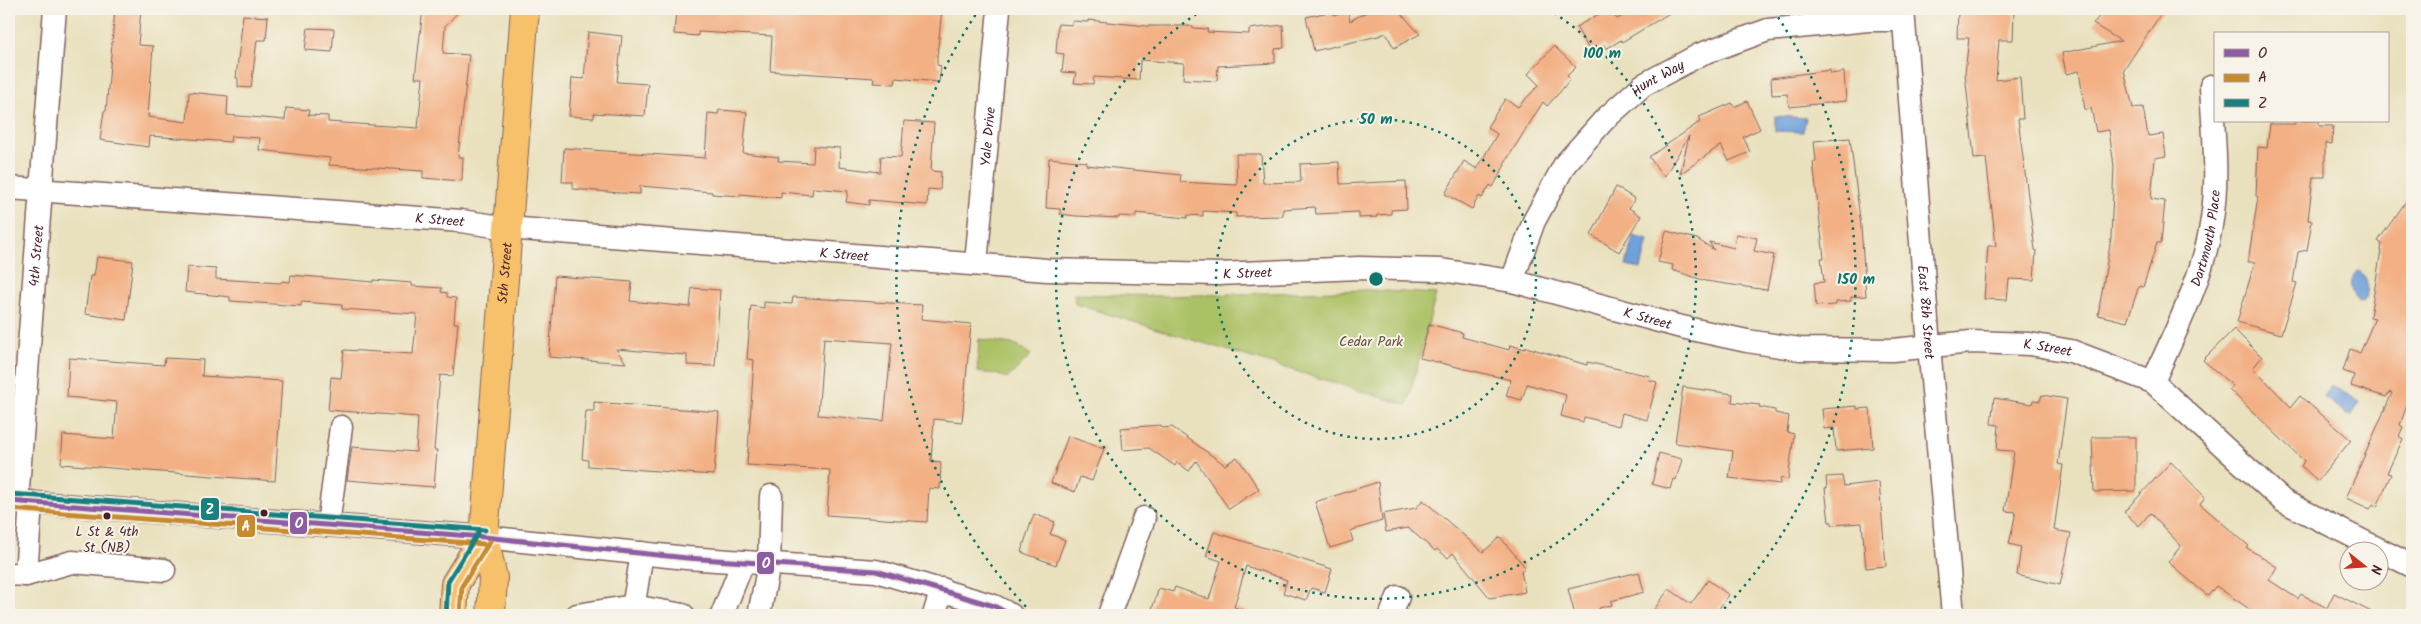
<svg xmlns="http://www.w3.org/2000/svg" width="2421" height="624" font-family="Kalam,sans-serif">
  <rect width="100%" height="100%" fill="#f7f3e8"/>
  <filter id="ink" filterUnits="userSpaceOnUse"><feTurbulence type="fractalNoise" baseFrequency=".02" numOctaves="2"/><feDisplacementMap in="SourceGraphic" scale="10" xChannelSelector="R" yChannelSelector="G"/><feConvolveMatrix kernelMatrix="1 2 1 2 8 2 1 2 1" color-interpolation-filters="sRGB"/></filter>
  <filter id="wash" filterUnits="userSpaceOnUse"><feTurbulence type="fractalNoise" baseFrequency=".0096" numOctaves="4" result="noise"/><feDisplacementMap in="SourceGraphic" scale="20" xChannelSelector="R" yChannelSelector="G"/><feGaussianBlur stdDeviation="1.12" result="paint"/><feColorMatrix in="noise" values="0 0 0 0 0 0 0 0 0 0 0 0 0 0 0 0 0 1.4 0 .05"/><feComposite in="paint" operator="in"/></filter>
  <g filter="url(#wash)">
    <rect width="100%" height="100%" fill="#e9e1be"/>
    <path fill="#abc165" stroke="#7a7048" d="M1368,290L1436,294L1407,405L1075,304L1074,294L1166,296Z
      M979,339L1017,345L1031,355L1008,378L995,374L977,372Z"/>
    <path fill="#70a1db" stroke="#5d6083" d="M1775,116L1806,118L1803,132L1775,131Z
      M1633,236L1648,240L1641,269L1626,266Z
      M2357,271L2361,272C2369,281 2370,293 2362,302L2357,301C2352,290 2348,281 2357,271Z
      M2331,385L2360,402L2352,415H2346L2344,411L2323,397Z"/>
    <g id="blocks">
      <path fill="#f3b084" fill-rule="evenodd" d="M115,9H141L138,45L153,46L148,117L187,122L189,92L228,96L227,115L285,120L286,108L309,110L308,115L328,116V122L418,128L423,78H415L423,9H461L445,26L443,53L469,55L458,157H463L462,181L423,178V171L329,165L330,158L259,150L260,138L231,136L230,142L150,136L149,147L100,140L104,111H106Z
        M680,9L768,11V9H942L937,57V65L941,66L939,82L896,78L895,84L873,83L874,78L770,71L772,36L698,32V36L674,34L676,12L680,13Z
        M1372,9H1397L1420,34L1394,48L1386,33L1378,36L1314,51L1306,17L1333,11L1334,15L1348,12L1350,21Z
        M1608,9L1617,19L1637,9H1676L1622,42L1621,40L1606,49L1604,45L1591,53L1576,27Z
        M1958,9L2014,11L2013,40H1999L1996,80L2020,77L2023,119H2018L2035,250H2036L2034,280L2009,279L2007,300L1984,299L1988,246H1996L1986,158L1974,159L1965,73L1969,38H1957Z
        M2105,9H2164L2124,70L2133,108L2143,107L2148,136L2163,134L2166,156L2155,158L2151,199L2165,201L2161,243H2157L2143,287L2139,286L2127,322L2098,315L2111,238L2114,166L2109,130L2096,132L2091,108L2085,110L2079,71L2066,74L2062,53L2121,41L2093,24Z
        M243,15L268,17L266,40H257L251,88L238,87V78H236Z
        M1088,20L1147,26H1193V28L1208,29L1207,32L1249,34V29L1283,25L1284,48L1275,49V63L1218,66L1217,81L1183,79L1184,63L1140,60L1139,80L1094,77L1093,84L1074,83L1076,73L1062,72L1064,54L1056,53L1058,24L1072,25V21L1088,22Z
        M308,28L334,29L332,52L305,50Z
        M588,32L622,36L617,82L648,84L645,116L594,113V118L569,116L572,78L584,79Z
        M1554,46L1576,67L1567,76L1570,79L1560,92L1547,106L1543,102L1504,164L1505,165L1493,187L1490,185L1482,198L1479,196L1472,209L1445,194L1464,161L1477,169L1497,134L1487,127L1505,99L1518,107L1539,85L1528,74Z
        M1830,70V74L1844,72L1846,101L1789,107L1787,94L1772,95L1771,78Z
        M1747,101L1760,129L1743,137L1750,152L1729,161L1721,145L1680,174L1689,136L1664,177L1649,157L1701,121L1699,117L1732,103L1734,107Z
        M719,110L747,112L743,153L779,157L778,161L813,163L814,146L840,148L839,167L880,172L881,156L901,157L904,121L934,123L931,171L941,172L940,190L928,189L927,205L869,200V205L846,202L848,191L813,188L812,195L781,192V198L740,194V196L712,194V192L640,186V194L620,193L573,189V182H562L564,148L705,158L708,113L718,114Z
        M2295,121H2319V126H2333L2332,144L2325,143V177H2313L2308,220L2312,221L2307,250L2298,252L2293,282L2297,283L2281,334L2237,322L2255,262H2248L2258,197L2256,196L2258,147L2267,148L2270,124H2295Z
        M1850,138L1861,227L1866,296L1851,297V301L1836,302V305L1816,306L1814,283L1824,282L1821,258H1824L1813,162H1816L1814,141Z
        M1236,154H1261L1263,183L1301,182L1300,164L1339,162L1340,184L1406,181L1407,209L1391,210V214L1377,215V217L1359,218V212L1316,214L1315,207L1283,209V216L1236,217V213L1203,211V216L1188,215L1187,218L1136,213V217L1119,216V218L1076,216L1060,214V209L1046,208L1049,158L1087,162L1086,165L1181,175L1180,182L1237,185Z
        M1616,187L1635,199L1629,208L1641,216L1619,252L1591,235Z
        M2412,193V391L2400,425L2403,427L2399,436L2403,439L2387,473L2391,474L2377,507L2373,504L2370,509L2346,498L2392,393L2390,392L2386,397L2351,386L2354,375L2343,371L2350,349L2360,353L2375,318L2370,317L2382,244L2378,241Z
        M1666,231L1697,239L1714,250L1709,242L1734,248L1736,234L1757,238L1754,251L1774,255L1767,290L1706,281L1672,270L1673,265L1658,262Z
        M97,257L133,261L126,320L85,314L90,276H94Z
        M187,267L216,269V279L281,283L282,281L290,282L291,275L373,282V280L412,283V286L442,288L441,292L447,293V297L456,298L454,323H458L453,376L440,375L434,450H437L434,487L347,480L352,447L416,452L418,417L328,410L331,377L341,378L344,350L413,354L417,314L342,309V305L301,302V306L230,301V297L185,292Z
        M555,276L632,282L630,301L690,307L692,288L720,290L715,366L687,365V355L616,349L626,363L549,357Z
        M793,297L922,305L921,319L971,324L962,422L934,419L931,461L941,462L940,489L929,488L927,522L827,515L830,470L747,465L754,360L747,359L751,306L764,308V302L792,304ZM824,338L892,343L884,421L818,415Z
        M1429,324L1463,333L1462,337L1509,350L1510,345L1525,349L1526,347L1587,365V362L1650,376L1649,380L1657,382L1647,420L1622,413L1619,426L1584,417L1583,422L1561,416L1566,395L1527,384L1522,400L1506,396L1511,380L1420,358Z
        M2234,329L2262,357L2253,368L2291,407L2300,396L2351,440L2318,481L2301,466L2304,461L2229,389L2233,386L2203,360Z
        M69,358L164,365L165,358L203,360L202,376L282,381L275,481L61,464L63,435L114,439L117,402L67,397Z
        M1683,387L1733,394L1732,402L1760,405L1759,407L1775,410V413L1789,416L1787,432L1794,434L1788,480L1781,478L1780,484L1729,478L1733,451L1675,443Z
        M2042,395L2067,399L2058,464L2063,465L2054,530L2071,533L2060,585L2017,575L2021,547L2009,544L2016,512L2005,511L2014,451L1997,450L1999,425L1991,424L1994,398L2032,404L2033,400L2040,401Z
        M594,402L719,412L714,475L588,466V460L582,459L586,411H594Z
        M1857,406V409L1870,408L1873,448L1836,451L1834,428L1824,429L1822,409Z
        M1161,425L1162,428L1172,427L1225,465L1237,457L1259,489L1229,509L1196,461L1189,471L1177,462L1175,466L1149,448L1123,450L1121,428Z
        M1068,436L1104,449L1092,481L1080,477L1075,492L1051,483Z
        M2092,437H2136V491L2094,492Z
        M1659,453L1682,459L1676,480L1673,479L1670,489L1652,484Z
        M2171,462L2205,497L2200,504L2249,546L2247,548L2277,567L2269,580L2298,599L2301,594L2327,608L2334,593L2377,615H2258L2216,586L2208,596L2168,562L2181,546L2150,513L2139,526L2124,512Z
        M1842,476L1844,486L1879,482L1886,566L1866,568L1862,523L1832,525V522H1829L1825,488H1827L1826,477Z
        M1378,482L1382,521L1350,531L1353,541L1330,548L1315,502Z
        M1423,500L1483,552L1500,537L1525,567L1521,571L1525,592L1490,598L1453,553L1448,558L1437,549L1435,551L1408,528L1386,532L1383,514L1416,508Z
        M1034,514L1055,522L1050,534L1065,540L1056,565L1021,552Z
        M1214,532L1332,569L1325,592L1311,588L1306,600L1283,593L1287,580L1246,566L1234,607L1249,612L1248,615H1162L1151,612L1159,588L1173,592L1175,587L1209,599L1221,561L1206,556Z
        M1639,572L1644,592L1611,601L1612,605L1599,608L1601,615H1575L1568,589Z
        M1708,580L1729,595L1714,615H1650L1669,589L1691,604Z"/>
    </g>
  </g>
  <g filter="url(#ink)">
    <use href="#blocks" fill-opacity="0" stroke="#82635e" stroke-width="1"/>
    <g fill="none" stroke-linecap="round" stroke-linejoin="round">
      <g stroke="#82635e" stroke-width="25">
        <g id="minor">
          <path id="s1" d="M1903,9L1929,346L1953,615"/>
          <path id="s2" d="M9,188L461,221L508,228L1047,270L1218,274L1359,268L1441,270L1512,281L1677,326L1747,341L1800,349L1893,350L1971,342L2030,344L2071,351L2153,382L2283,501L2412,566"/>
          <path id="s3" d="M976,264L999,9"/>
          <path id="s4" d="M1512,281L1534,221L1565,164L1604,120L1643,85L1701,54L1768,30L1868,20H1903"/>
          <path id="s5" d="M2153,382C2176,329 2204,277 2212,219C2219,175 2213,130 2211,86"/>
          <path d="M9,501L484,537L687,558L876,571L994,606L1011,615"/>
          <path id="s6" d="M17,501L55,9"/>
          <path d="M328,525L341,427"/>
          <path d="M9,574L26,575L72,562L164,570"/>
          <path d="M26,575L31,502"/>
          <path d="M577,615L633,606L683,615"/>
          <path d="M632,615L642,553"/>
          <path d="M722,615L743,562"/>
          <path d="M759,615L769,564L771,496"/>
          <path d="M934,615L942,589"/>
          <path d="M1109,615L1144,518"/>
          <path d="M1391,615L1398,597"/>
        </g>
      </g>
      <g stroke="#82635e" stroke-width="30">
        <g id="major">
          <path d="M453,615L455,584L484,537"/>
          <path id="s7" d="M491,615L493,578L484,537L525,9"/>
        </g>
      </g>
      <use href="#minor" stroke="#fff" stroke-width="22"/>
      <use href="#major" stroke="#f7c06b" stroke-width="28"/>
      <g stroke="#f7f3e8" stroke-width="9">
        <path id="bus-1" d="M9,501L484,537L687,558L876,571L994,606L1011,615"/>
      </g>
      <g stroke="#f7f3e8" stroke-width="9">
        <path id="bus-2" d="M9,509L483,544
          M460,615L462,586L490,541"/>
      </g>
      <g stroke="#f7f3e8" stroke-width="9">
        <path id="bus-3" d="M10,494L485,530
          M446,615L448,581L478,533"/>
      </g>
      <use href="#bus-1" stroke="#8c5da3" stroke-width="5"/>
      <use href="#bus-2" stroke="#c78a2d" stroke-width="5"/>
      <use href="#bus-3" stroke="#18807f" stroke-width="5"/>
    </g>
  </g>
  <g fill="none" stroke="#0f766e" stroke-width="2.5" stroke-dasharray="2.5 5">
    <circle cx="1376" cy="279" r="160"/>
    <path d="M1548 9A320 320 0 1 1 1204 9"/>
    <path d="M1031 612A480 480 0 0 1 978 11M1774 11A480 480 0 0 1 1721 612"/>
  </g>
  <g fill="#4a1f2b" stroke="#f7f3e8" stroke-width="2">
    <circle cx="264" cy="513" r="4.5"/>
    <circle cx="107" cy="516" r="4.5"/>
  </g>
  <g text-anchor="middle" stroke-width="4" stroke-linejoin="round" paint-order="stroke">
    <g font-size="13" fill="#4a1f2b" stroke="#f7f3e8">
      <text x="107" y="536">L St &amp; 4th<tspan x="107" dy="16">St (NB)</tspan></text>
    </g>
    <g font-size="14" fill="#4a1f2b" stroke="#f7f3e8">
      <text dy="5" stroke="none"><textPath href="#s4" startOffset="256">Hunt Way</textPath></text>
      <text dy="5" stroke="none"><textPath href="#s3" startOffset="128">Yale Drive</textPath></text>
      <text dy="5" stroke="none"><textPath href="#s2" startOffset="432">K Street</textPath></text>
      <text dy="5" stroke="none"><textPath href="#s5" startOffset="154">Dartmouth Place</textPath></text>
      <text dy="5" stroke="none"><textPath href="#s2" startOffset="838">K Street</textPath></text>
      <text dy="5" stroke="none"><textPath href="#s6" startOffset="246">4th Street</textPath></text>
      <text dy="5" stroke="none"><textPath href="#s7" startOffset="344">5th Street</textPath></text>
      <text dy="5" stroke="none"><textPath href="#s2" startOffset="1242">K Street</textPath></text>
      <text dy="5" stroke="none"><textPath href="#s1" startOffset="304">East 8th Street</textPath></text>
      <text dy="5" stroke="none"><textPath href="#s2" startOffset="1648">K Street</textPath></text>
      <text dy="5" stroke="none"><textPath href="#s2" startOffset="2052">K Street</textPath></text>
    </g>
    <g font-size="14" fill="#67503c" stroke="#f7f3e8">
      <text x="1371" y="346">Cedar Park</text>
    </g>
  </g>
  <circle cx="1376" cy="279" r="8" fill="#0f766e" stroke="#f7f3e8" stroke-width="2.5"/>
  <g font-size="15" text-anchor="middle" font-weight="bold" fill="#0f766e" stroke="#f7f3e8" stroke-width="4" stroke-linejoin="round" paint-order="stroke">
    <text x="1602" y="58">100 m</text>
    <text x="1376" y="124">50 m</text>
    <text x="1856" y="284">150 m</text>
  </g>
  <g stroke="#f7f3e8" stroke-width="2">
    <rect x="200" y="497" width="20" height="24" rx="5" fill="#18807f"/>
    <rect x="289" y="511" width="19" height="24" rx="5" fill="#8c5da3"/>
    <rect x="236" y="514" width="20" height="24" rx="5" fill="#c78a2d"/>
    <rect x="756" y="551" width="19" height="24" rx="5" fill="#8c5da3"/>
  </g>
  <g font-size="14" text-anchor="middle" font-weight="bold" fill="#fff">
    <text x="210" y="514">Z</text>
    <text x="299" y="528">O</text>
    <text x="246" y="531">A</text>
    <text x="766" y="568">O</text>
  </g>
  <rect width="2421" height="624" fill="none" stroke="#f7f3e8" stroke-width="30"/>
  <rect x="2214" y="32" width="175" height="90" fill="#f7f3e8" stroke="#b29e9c"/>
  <rect x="2224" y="49" width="25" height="8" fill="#8c5da3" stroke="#b29e9c"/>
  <text x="2258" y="58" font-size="15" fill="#4a1f2b">O</text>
  <rect x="2224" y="74" width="25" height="8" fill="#c78a2d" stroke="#b29e9c"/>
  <text x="2258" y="82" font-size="15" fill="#4a1f2b">A</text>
  <rect x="2224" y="99" width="25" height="8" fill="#18807f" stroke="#b29e9c"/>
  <text x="2258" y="108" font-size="15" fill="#4a1f2b">Z</text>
  <g transform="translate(2364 566) rotate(107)"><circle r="24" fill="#f7f3e8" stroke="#b29e9c"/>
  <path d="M0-4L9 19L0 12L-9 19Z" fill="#c8321e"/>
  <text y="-8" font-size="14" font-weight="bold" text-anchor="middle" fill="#4a1f2b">N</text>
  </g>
</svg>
